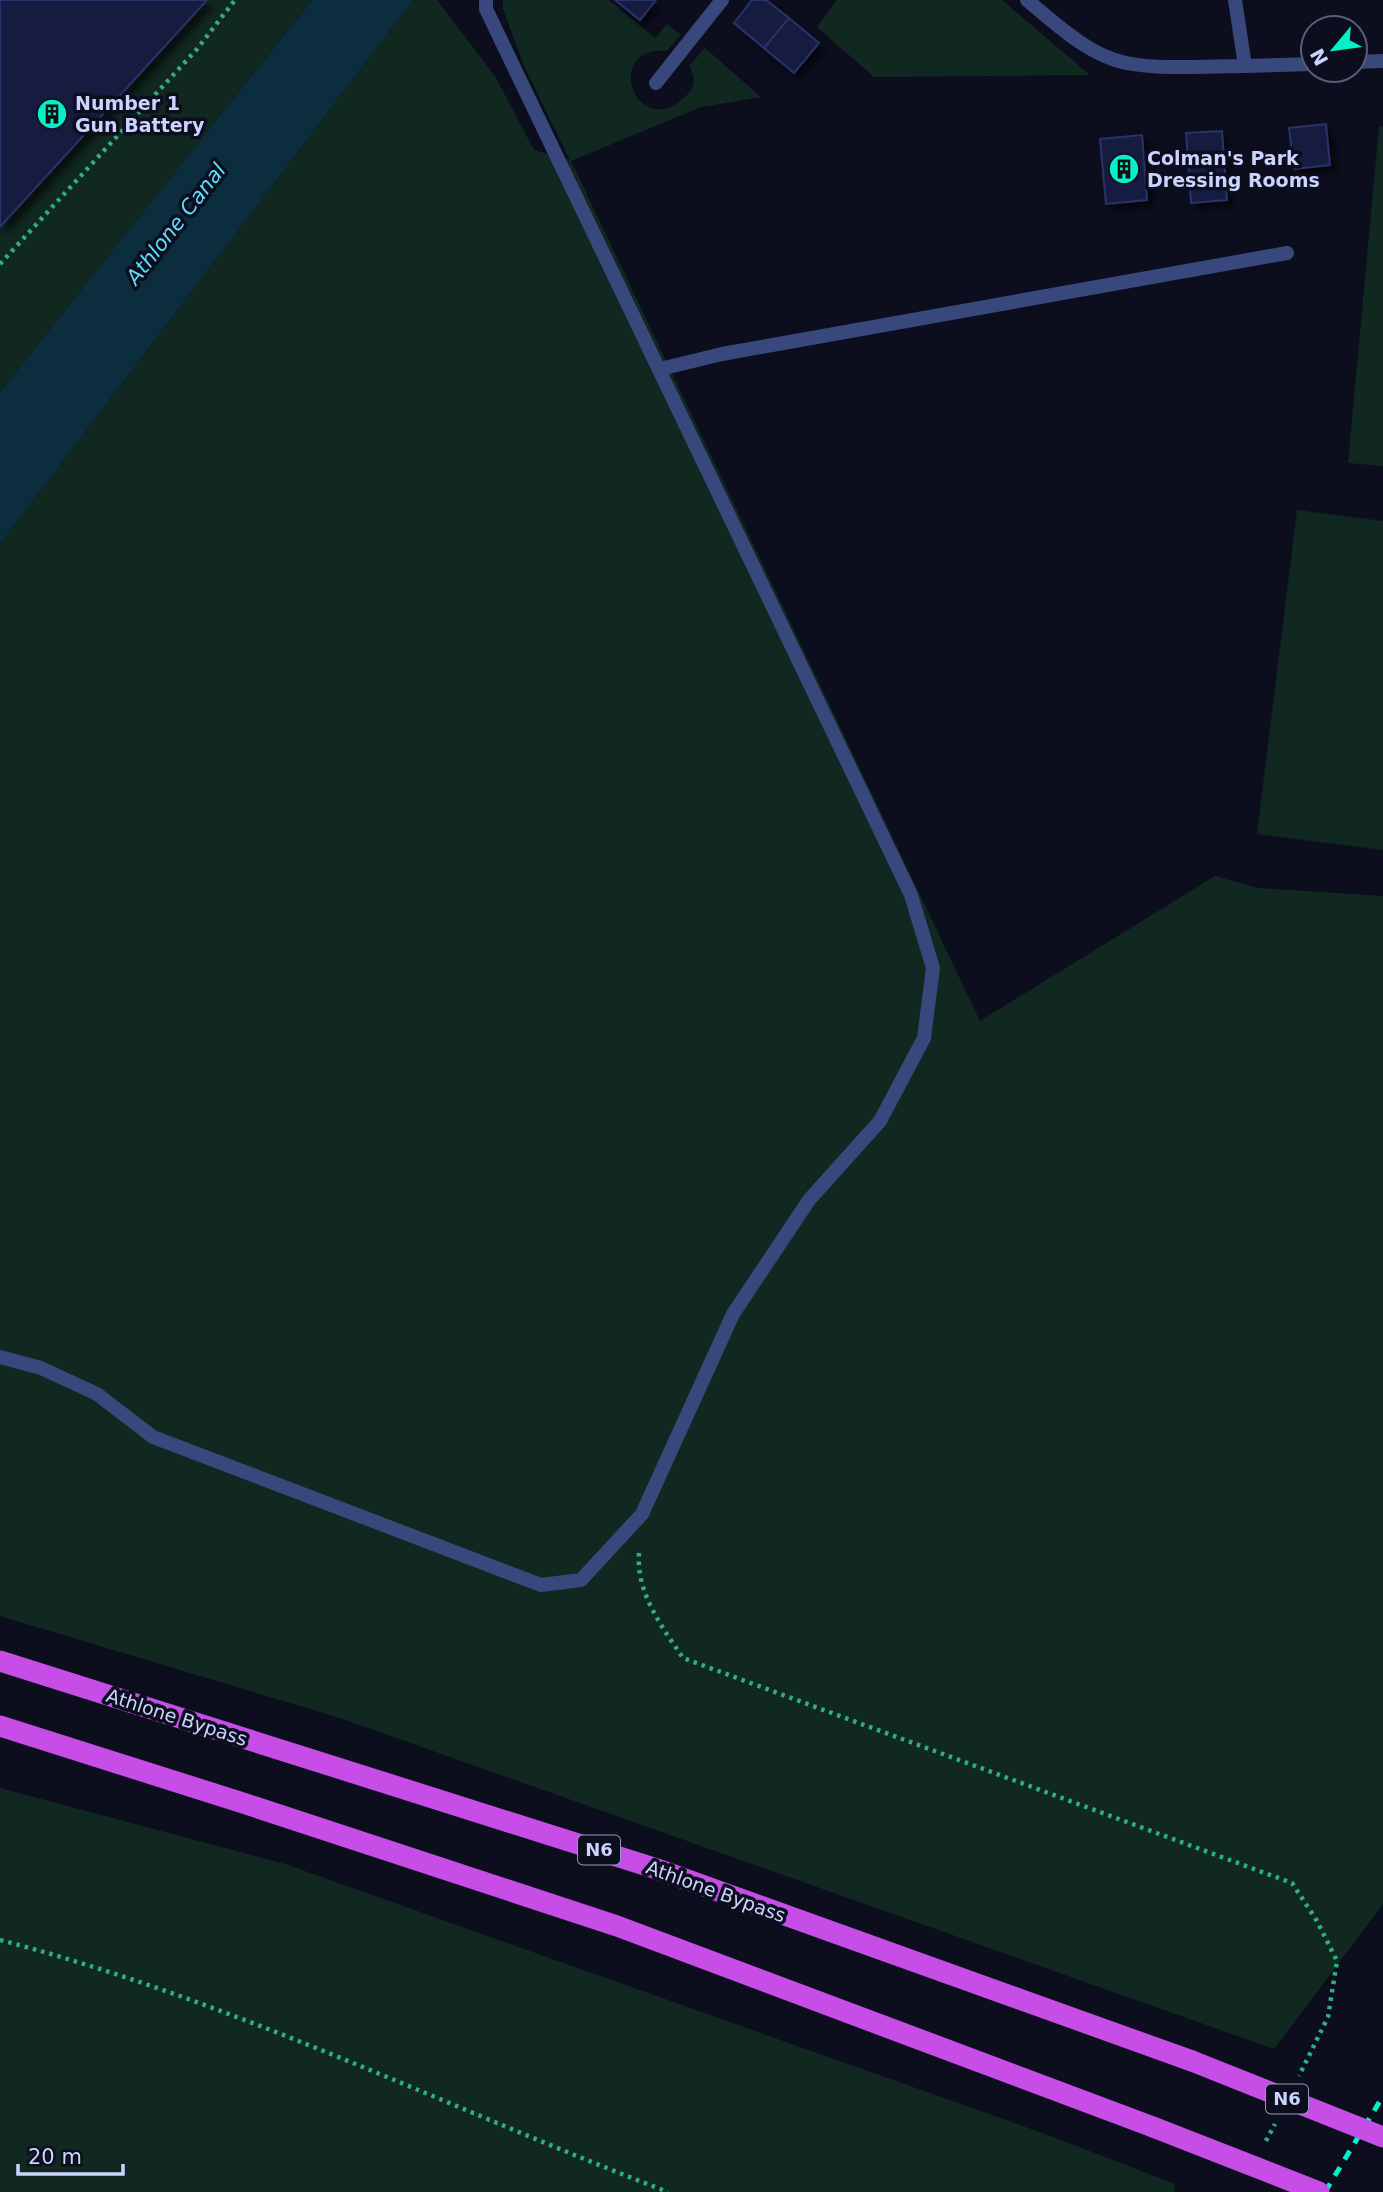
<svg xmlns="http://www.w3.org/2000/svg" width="1383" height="2192" font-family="'DejaVu Sans',sans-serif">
  <defs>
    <filter id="shadow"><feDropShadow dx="6" dy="6" stdDeviation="3.5" flood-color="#0009"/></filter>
  </defs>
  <rect width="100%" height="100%" fill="#0c0e1e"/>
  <path fill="#102820" d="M0,0H312L0,392Z
    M413,0H437L495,76L534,150L570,160L524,66L503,9V0H609L655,38L667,24L681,35L667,51C601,44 636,146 687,95C696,85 695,77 689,66L705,48L761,97L701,107L571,161L980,1021L1215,876L1258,888L1383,896V1904L1274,2049L340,1718L0,1616V544Z
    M837,0H1002L1090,75L874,77L817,27Z
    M1379,126L1383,127V466L1348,463Z
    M1297,510L1383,521V850L1257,834Z
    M0,1788L285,1864L1048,2135L1175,2184L1174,2192H0Z"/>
  <path fill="#0c2d3e" d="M312,0H413L0,544V392Z"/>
  <path fill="#191c3f" stroke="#2b306a" stroke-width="2" filter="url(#shadow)" d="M0,0H207L0,227Z
    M615,0H656L640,20Z
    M752,0H766L789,18L764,48L734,23Z
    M789,18L819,43L794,73L764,48Z
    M1326,124L1330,165L1294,169L1289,128Z
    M1222,131L1227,200L1191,203L1186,133Z
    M1142,135L1147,200L1106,204L1100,139Z"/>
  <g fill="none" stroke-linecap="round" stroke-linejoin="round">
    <path stroke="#2fae83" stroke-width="4.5" stroke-dasharray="3.5 5" stroke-linecap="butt" d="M0,264L197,49L235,0
      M639,1553C636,1593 662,1627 683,1658L1292,1883L1317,1921L1337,1961L1328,2017L1299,2076
      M0,1940C231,2000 446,2107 668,2192
      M1266,2141L1275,2124"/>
    <path stroke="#38487d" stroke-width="14" d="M1027,0C1056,24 1088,55 1126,63C1161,70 1209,66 1245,66
      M1235,0L1245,66L1313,64
      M1355,62L1383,61
      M660,369L722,354L1287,253"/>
    <path stroke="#38487d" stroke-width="14" d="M656,83L722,0
      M0,1357L41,1368L97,1394L153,1437L541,1585L581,1580L642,1514L733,1314L809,1200L880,1121L924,1038L933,968L911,895L486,9V0"/>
    <path stroke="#c64ee6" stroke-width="21" d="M0,1661L654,1868L1192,2061
      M0,1726L243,1803L617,1926L1153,2127"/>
    <path stroke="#04f0c7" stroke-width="5" stroke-dasharray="10 9" stroke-linecap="butt" d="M1325,2192L1383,2096"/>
    <path stroke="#c64ee6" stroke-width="21" d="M1192,2061L1383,2137
      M1153,2127L1319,2192"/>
  </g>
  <defs>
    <g id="building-disc" transform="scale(1.575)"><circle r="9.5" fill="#04f0c7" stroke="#0c0e1e"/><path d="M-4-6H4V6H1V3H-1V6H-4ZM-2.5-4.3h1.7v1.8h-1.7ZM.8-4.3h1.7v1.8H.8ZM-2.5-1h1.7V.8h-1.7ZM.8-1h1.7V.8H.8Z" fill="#111"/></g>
  </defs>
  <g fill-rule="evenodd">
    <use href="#building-disc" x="52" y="114"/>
    <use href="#building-disc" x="1124" y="169"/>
  </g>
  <g text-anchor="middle" stroke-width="7" stroke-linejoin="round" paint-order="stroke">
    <g fill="#0c0e1e" stroke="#9298bb" stroke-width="2">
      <rect x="578" y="1835.5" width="42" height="29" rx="5"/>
      <rect x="1266" y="2084.5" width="42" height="29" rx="5"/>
    </g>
    <g font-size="18" font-weight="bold" fill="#cbd3fe">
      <text x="599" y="1856">N6</text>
      <text x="1287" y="2105">N6</text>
    </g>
    <g font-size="19" font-weight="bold" fill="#cbd3fe" stroke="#0c0e1e" text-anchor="start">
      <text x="75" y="110">Number 1<tspan x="75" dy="22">Gun Battery</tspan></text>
      <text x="1147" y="165">Colman's Park<tspan x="1147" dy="22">Dressing Rooms</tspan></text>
    </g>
    <g font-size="19" fill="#cbd3fe" stroke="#0c0e1e">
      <text transform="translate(177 1717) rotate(18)" y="7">Athlone Bypass</text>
      <text transform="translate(716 1891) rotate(20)" y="7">Athlone Bypass</text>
    </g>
    <g font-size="21" font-style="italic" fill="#5adefc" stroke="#0c0e1e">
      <text transform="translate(176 224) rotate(-52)" y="7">Athlone Canal</text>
    </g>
  </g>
  <g transform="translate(1334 49) rotate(241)"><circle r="33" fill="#0c0e1e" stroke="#585d78" stroke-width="2"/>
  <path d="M0-5L12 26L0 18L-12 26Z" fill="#04f0c7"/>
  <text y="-10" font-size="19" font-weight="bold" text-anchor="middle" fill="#cbd3fe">N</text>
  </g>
  <path d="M18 2164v10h105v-10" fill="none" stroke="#cbd3fe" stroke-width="3.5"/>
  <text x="28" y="2164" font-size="21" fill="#cbd3fe" stroke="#0c0e1e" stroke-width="5" paint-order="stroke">20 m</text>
</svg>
